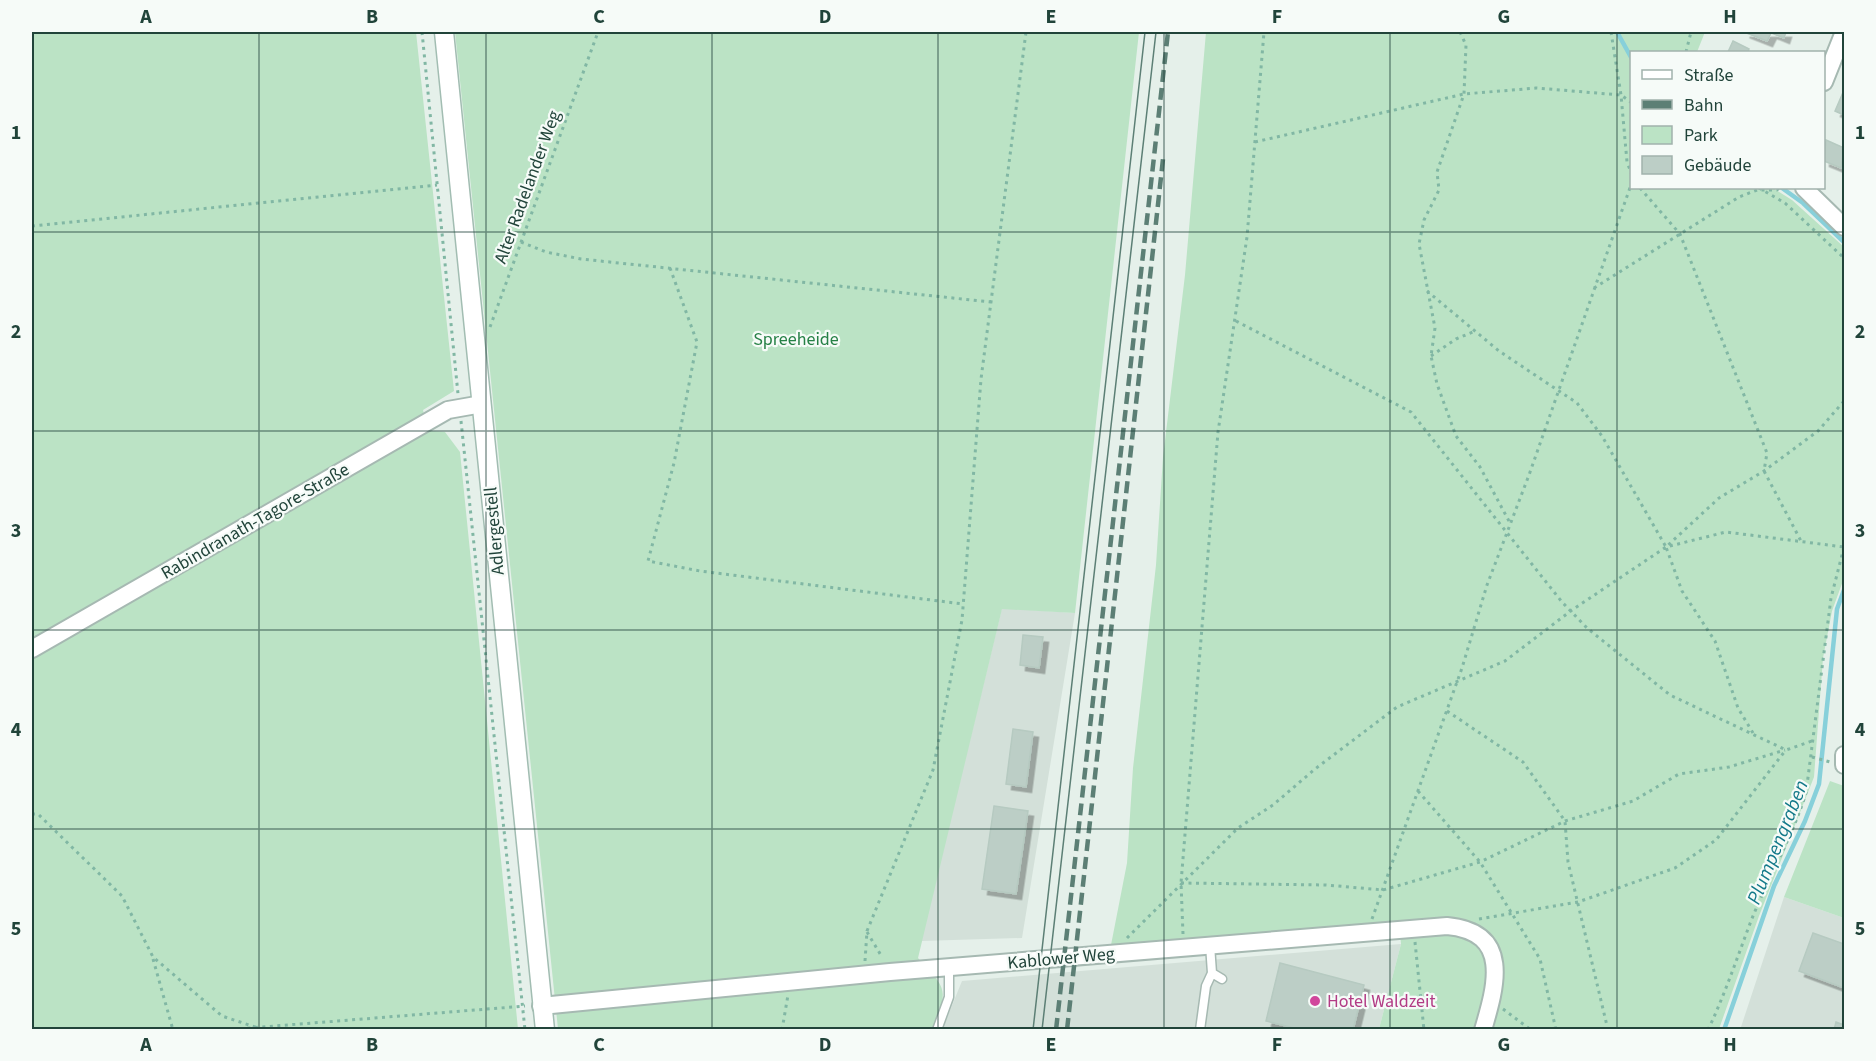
<svg xmlns="http://www.w3.org/2000/svg" width="1876" height="1061" font-family="'Source Sans 3',sans-serif">
  <defs>
    <filter id="shadow"><feDropShadow dx="5.5" dy="5.5" stdDeviation="0" flood-color="#0004"/></filter>
  </defs>
  <rect width="100%" height="100%" fill="#e5f0ea"/>
  <path fill="#d3e0d9" d="M1002,608L1075,613L1022,938L921,941Z
    M1784,897L1844,918V1029L1740,1030Z
    M1401,944L1379,1029L942,1030L962,981Z"/>
  <path fill="#bbe3c5" d="M32,32H416L454,391L423,410L428,431L445,432L460,452L518,1029H32Z
    M455,32H1139L1075,613L1002,609L918,958C947,990 949,988 932,1029H558Z
    M1206,32H1705L1697,52H1632V188H1773L1792,200L1844,247V578L1832,611L1823,658L1814,777L1759,916L1719,1029H1379L1401,944L1399,923L1111,945L1127,863L1133,768L1156,565L1163,457L1185,275Z
    M1830,781L1844,786V918L1784,897Z"/>
  <g fill="none" stroke-linecap="round" stroke-linejoin="round">
    <path stroke="#87d0da" stroke-width="4.5" d="M1617,32L1632,59
      M1782,188L1803,203L1844,242
      M1724,1030L1774,886L1805,821L1819,784L1837,609L1844,590"/>
  </g>
  <path fill="#bccec6" stroke="#b6cac1" stroke-width="1.5" filter="url(#shadow)" d="M1744,32H1769L1771,33L1767,41Z
    M1769,32H1786L1784,38Z
    M1733,41L1749,49L1748,52H1728Z
    M1844,90V115L1835,111Z
    M1826,140L1844,148L1841,168L1824,161Z
    M1023,635L1043,637L1039,668L1020,665Z
    M1013,729L1033,732L1026,787L1006,784Z
    M994,806L1028,811L1016,894L982,889Z
    M1813,933L1844,944V988L1799,971Z
    M1280,963L1364,985L1353,1030H1302L1266,1021Z
    M1836,1022L1844,1025V1030H1834Z"/>
  <g fill="none" stroke-linecap="round" stroke-linejoin="round">
    <g stroke="#a6b9b2" stroke-width="11">
      <path id="lane" d="M1212,973L1222,979
        M937,1030L949,997V968
        M1200,1030L1206,986L1212,973L1210,945"/>
    </g>
    <g stroke="#a6b9b2" stroke-width="20">
      <path id="street" d="M1824,82L1844,32
        M1804,188L1844,227
        M32,649L448,410L482,404
        M1844,755V765
        M541,1006L890,972L1447,926C1512,932 1496,986 1483,1030"/>
    </g>
    <g stroke="#a2bdb2" stroke-width="21">
      <path id="secondary" d="M444,32L545,1030"/>
    </g>
    <path stroke="#81b7a4" stroke-width="3" stroke-dasharray="3 4.5" stroke-linecap="butt" d="M422,32L458,394
      M1460,32L1466,45L1464,94L1437,172L1439,190L1424,220L1419,244L1435,328L1431,356L1437,384L1456,436L1480,467L1510,523
      M1611,32L1621,95L1627,162L1632,175
      M1686,52L1691,32
      M1255,142L1464,94L1536,88L1621,95L1632,103
      M1640,188L1680,234L1767,453L1764,471L1801,541
      M1759,188L1785,203L1844,258
      M32,226L437,185
      M521,242L546,252L581,259L991,302
      M670,268L697,342L674,463L648,561L700,571L963,604
      M1594,288L1739,197L1757,190H1777L1779,188
      M1427,291L1499,351L1577,403L1602,436L1666,547
      M1236,321L1411,412L1562,602L1587,628L1670,695L1786,750L1812,741
      M490,327L598,32
      M1431,356L1456,339L1475,331
      M461,421L525,1030
      M1447,711L1523,762L1565,821L1568,862L1608,1030
      M1753,733L1738,708L1715,641L1682,591L1666,547L1719,498L1764,471L1818,431L1844,401
      M1812,757L1830,762
      M1418,791L1480,862L1540,959L1556,1030
      M32,814H38L122,896L153,957L222,1016L264,1030
      M1181,883L1326,885L1383,890L1480,862L1565,821L1633,801L1679,774L1729,767L1785,750
      M1372,919L1462,668L1487,585L1529,475L1632,182
      M1479,919L1578,902L1675,868L1716,840L1785,751
      M867,932L882,957
      M1183,934L1181,883L1218,432L1247,237L1264,32
      M1127,938L1238,828L1273,805L1315,769L1397,707L1505,661L1572,610L1666,547L1726,532L1844,547
      M1415,942L1424,1030
      M153,959L173,1030
      M865,961L867,931L933,770L962,620L981,379L1026,32
      M1503,1009L1531,1030
      M225,1030L525,1006
      M782,1030L788,995
      M1708,1030C1725,994 1737,958 1751,921C1768,878 1792,838 1806,793L1831,598L1844,547"/>
    <use href="#lane" stroke="#fff" stroke-width="8"/>
    <use href="#street" stroke="#fff" stroke-width="16"/>
    <use href="#secondary" stroke="#fff" stroke-width="18"/>
    <path stroke="#5c7f75" stroke-width="1.5" d="M1033,1030L1145,32
      M1042,1030L1156,32"/>
    <path stroke="#5c7f75" stroke-width="4.5" stroke-dasharray="12 6" stroke-linecap="butt" d="M1056,1030L1168,32
      M1067,1030L1163,159"/>
  </g>
  <path fill="none" stroke="#21443a" stroke-width="1.5" stroke-opacity="0.55" d="M259,32V1030M486,32V1030M712,32V1030M938,32V1030M1164,32V1030M1390,32V1030M1617,32V1030M32,232H1844M32,431H1844M32,630H1844M32,829H1844"/>
  <circle fill="#d1479c" stroke="#f6fbf8" stroke-width="2" cx="1315" cy="1001" r="6"/>
  <g text-anchor="middle" stroke-width="4.5" stroke-linejoin="round" paint-order="stroke">
    <g font-size="18" fill="#21443a" stroke="#f6fbf8">
      <text transform="translate(527 187) rotate(-70)" y="6">Alter Radelander Weg</text>
      <text transform="translate(255 521) rotate(-30)" y="6">Rabindranath-Tagore-Straße</text>
      <text transform="translate(494 531) rotate(-95)" y="6">Adlergestell</text>
      <text transform="translate(1061 958) rotate(-5)" y="6">Kablower Weg</text>
    </g>
    <g font-size="18" fill="#268146" stroke="#f6fbf8">
      <text x="796" y="345">Spreeheide</text>
    </g>
    <g font-size="18" fill="#b23c85" stroke="#f6fbf8" text-anchor="start">
      <text x="1327" y="1007">Hotel Waldzeit</text>
    </g>
    <g font-size="20" font-style="italic" fill="#137989" stroke="#f6fbf8">
      <text transform="translate(1777 842) rotate(-68)" y="7">Plumpengraben</text>
    </g>
  </g>
  <rect width="1876" height="1061" fill="none" stroke="#f6fbf8" stroke-width="66"/>
  <rect x="1630" y="51" width="195" height="138" fill="#f6fbf8" stroke="#a1b2ac" stroke-width="1.5"/>
  <rect x="1642" y="70" width="30" height="9" fill="#ffffff" stroke="#a1b2ac" stroke-width="1.5"/>
  <text x="1684" y="81" font-size="18" fill="#21443a">Straße</text>
  <rect x="1642" y="100" width="30" height="9" fill="#5c7f75" stroke="#a1b2ac" stroke-width="1.5"/>
  <text x="1684" y="111" font-size="18" fill="#21443a">Bahn</text>
  <rect x="1642" y="126" width="30" height="18" fill="#bbe3c5" stroke="#a1b2ac" stroke-width="1.5"/>
  <text x="1684" y="141" font-size="18" fill="#21443a">Park</text>
  <rect x="1642" y="156" width="30" height="18" fill="#bccec6" stroke="#a1b2ac" stroke-width="1.5"/>
  <text x="1684" y="171" font-size="18" fill="#21443a">Gebäude</text>
  <rect x="33" y="33" width="1810" height="995" fill="none" stroke="#21443a" stroke-width="2"/>
  <g font-size="20" text-anchor="middle" font-weight="bold" fill="#21443a">
    <text x="146" y="23">A</text>
    <text x="372" y="23">B</text>
    <text x="599" y="23">C</text>
    <text x="825" y="23">D</text>
    <text x="1051" y="23">E</text>
    <text x="1277" y="23">F</text>
    <text x="1504" y="23">G</text>
    <text x="1730" y="23">H</text>
    <text x="16" y="139">1</text>
    <text x="1860" y="139">1</text>
    <text x="16" y="338">2</text>
    <text x="1860" y="338">2</text>
    <text x="16" y="537">3</text>
    <text x="1860" y="537">3</text>
    <text x="16" y="736">4</text>
    <text x="1860" y="736">4</text>
    <text x="16" y="935">5</text>
    <text x="1860" y="935">5</text>
    <text x="146" y="1051">A</text>
    <text x="372" y="1051">B</text>
    <text x="599" y="1051">C</text>
    <text x="825" y="1051">D</text>
    <text x="1051" y="1051">E</text>
    <text x="1277" y="1051">F</text>
    <text x="1504" y="1051">G</text>
    <text x="1730" y="1051">H</text>
  </g>
</svg>
